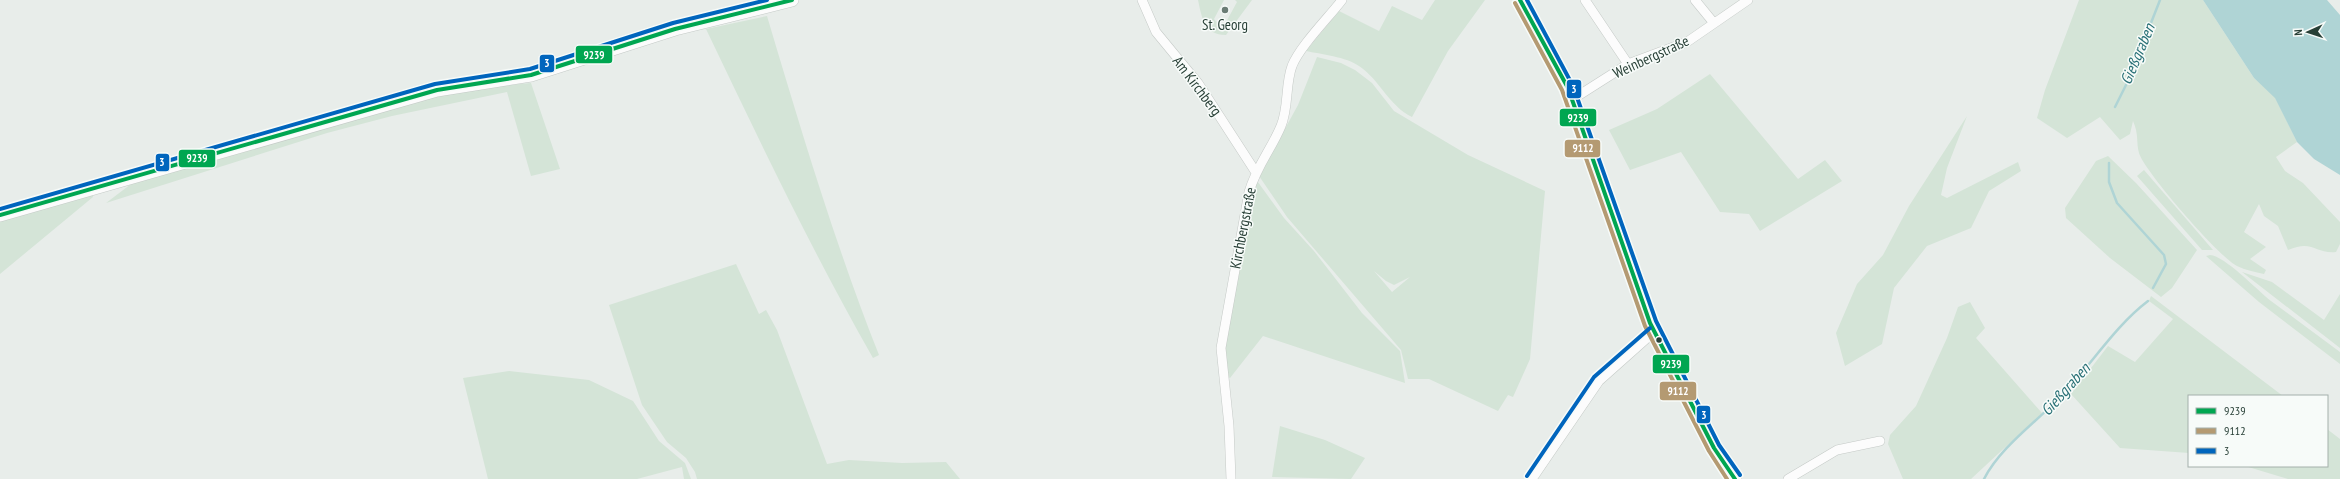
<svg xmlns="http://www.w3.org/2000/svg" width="2340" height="479" font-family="'PT Sans Narrow',sans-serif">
  <rect width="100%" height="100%" fill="#e8edea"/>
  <path fill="#d4e4d7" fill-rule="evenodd" d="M1198,0H1224L1214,19L1220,26L1222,23L1225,24L1237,2L1235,0H1252L1226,35C1204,35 1202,18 1198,0Z
    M1435,0H1485L1448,51L1412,117C1389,106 1380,80 1359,66C1347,57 1320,54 1306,51L1339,11L1379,31L1392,6L1422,20Z
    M2079,0H2203L2254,78L2275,97L2297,142L2276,157L2285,171L2303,183L2340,222V244L2336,252C2315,254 2313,239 2288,250L2278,226L2264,216L2259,204L2244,232L2266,247L2250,259L2266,270L2264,274C2255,272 2245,270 2237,266C2220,258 2144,171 2139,153C2136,142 2139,134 2133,121L2130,134L2120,140L2100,117L2067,138L2037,118L2045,90Z
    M767,16C801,130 835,244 879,355L873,358C812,251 759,140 706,29Z
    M1317,57L1341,63L1355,70L1372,83L1394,111L1468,155L1545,191L1530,359L1513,397L1508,395L1498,411L1429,379H1408L1401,350L1287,217L1259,176L1298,105ZM1374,271L1386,281L1394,285L1410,277L1392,292Z
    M1710,74L1798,179L1825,160L1842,181L1760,231L1749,214L1720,212L1681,152L1630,170L1609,130L1657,109Z
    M531,83L560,169L531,176L507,92L392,116L327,133L106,203L135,181C265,143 396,95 531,83Z
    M1967,116L1947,168L1941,195L1947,198L2018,162L2021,171L1989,191L1971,228L1927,246L1894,288L1882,344L1845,366L1836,333L1857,284L1883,255L1909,206Z
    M2108,156L2136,183L2197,250L2172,288L2161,297L2110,258L2066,218L2065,208L2096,161Z
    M2144,170L2213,250H2202L2137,176Z
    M1255,178L1284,218L1314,251L1362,313L1400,351L1405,383L1263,336L1230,378L1226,376V333Z
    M93,190V197L0,274V218Z
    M2210,255C2225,256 2257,290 2271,301C2294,318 2317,335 2340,352V364L2259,302L2206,256Z
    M736,264L759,314L766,310L777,330L827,464L849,460L902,463L946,462L960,479H697L695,472L686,458L667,442L642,405L609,305Z
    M2242,272L2272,282L2324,320L2340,294V348Z
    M2151,296L2283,396H2189V453L2120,448L2071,394L2108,346L2135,362L2173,319L2149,301Z
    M1970,302L1985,328L1976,338L2042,413L1971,479H1903L1888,444L1890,435L1916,406L1947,338L1958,307Z
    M509,371L589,380L633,401L659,441L685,463L691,479H684L682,467L637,479H488L463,378Z
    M1280,426L1325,440L1365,458L1351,479L1272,477Z
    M2327,429L2340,439V479H2288L2245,466H2327Z"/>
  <path fill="#afd4d5" d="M2203,0H2327L2340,15V175L2314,159L2297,142L2275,98L2254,78Z"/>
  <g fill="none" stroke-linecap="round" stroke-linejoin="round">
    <path stroke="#afd4d5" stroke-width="2.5" d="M2115,107L2129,79L2160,0
      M2109,163V182L2117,203L2164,255L2166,264L2153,288
      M1984,479C2001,446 2037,422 2062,395C2092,364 2114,327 2148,301"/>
    <g stroke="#c5cac7" stroke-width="10">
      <path id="street" d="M1142,0L1156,32L1198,83L1255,171
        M1585,0L1628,64
        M1695,0L1713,22
        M1573,99L1628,64L1687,42L1748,0
        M1231,479L1229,426L1221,348L1249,192C1257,165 1271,150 1281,126C1289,107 1285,85 1292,66C1300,46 1329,17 1342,0
        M1532,479L1599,381L1654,332
        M1788,479L1837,450L1880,441"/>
    </g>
    <g stroke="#c4cac7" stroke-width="14">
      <path id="secondary" d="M1520,0L1568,88L1650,323L1714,448L1724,465L1735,479
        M0,215L437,90L531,75L675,29L792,0"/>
    </g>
    <use href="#street" stroke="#fcfcfc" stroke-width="9"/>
    <use href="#secondary" stroke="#fcfcfc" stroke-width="13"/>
    <g stroke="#f7fbf9" stroke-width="7">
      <path id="bus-1" d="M1520,0L1568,88L1650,323L1714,448L1735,479
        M0,215L437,90L531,75L675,29L792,0"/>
    </g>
    <g stroke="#f7fbf9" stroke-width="7">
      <path id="bus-2" d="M1515,3L1562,90L1645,326L1709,451L1727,479"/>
    </g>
    <g stroke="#f7fbf9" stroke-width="7">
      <path id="bus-3" d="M1527,0L1573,86L1656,321L1719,445L1740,475
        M0,209L435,84L530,69L673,23L767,0
        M1527,476L1594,377L1650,328"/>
    </g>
    <use href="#bus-1" stroke="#00a651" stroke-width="4"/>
    <use href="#bus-2" stroke="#b49a72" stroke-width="4"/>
    <use href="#bus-3" stroke="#0065bd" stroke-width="4"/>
  </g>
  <circle fill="#6b7c75" stroke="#f7fbf9" stroke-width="1.5" cx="1225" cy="10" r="4"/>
  <circle fill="#273f36" stroke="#f7fbf9" stroke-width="1.5" cx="1659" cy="340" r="3.5"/>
  <g text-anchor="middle" stroke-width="3" stroke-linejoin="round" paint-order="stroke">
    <g font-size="15" fill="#273f36" stroke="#f7fbf9">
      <text x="1225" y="30">St. Georg</text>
    </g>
    <g font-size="15" fill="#273f36" stroke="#f7fbf9">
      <text transform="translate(1651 57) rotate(-25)" y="5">Weinbergstraße</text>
      <text transform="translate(1197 86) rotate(53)" y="5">Am Kirchberg</text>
      <text transform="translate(1243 228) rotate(-79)" y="5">Kirchbergstraße</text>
    </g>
    <g font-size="16" font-style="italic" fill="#276f75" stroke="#f7fbf9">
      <text transform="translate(2137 54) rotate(-67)" y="6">Gießgraben</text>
      <text transform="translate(2065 389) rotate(-48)" y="6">Gießgraben</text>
    </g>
  </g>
  <g stroke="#f7fbf9" stroke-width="1.5">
    <rect x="575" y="45" width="38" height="19" rx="4" fill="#00a651"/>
    <rect x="539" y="54" width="16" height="19" rx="4" fill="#0065bd"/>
    <rect x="1566" y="79" width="16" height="20" rx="4" fill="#0065bd"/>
    <rect x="1559" y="108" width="38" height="19" rx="4" fill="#00a651"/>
    <rect x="1564" y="139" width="37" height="19" rx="4" fill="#b49a72"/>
    <rect x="178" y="149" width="38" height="19" rx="4" fill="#00a651"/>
    <rect x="155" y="153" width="15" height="19" rx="4" fill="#0065bd"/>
    <rect x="1652" y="354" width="38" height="20" rx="4" fill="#00a651"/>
    <rect x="1659" y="381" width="38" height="20" rx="4" fill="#b49a72"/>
    <rect x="1696" y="405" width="15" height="19" rx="4" fill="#0065bd"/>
  </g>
  <g font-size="11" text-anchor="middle" font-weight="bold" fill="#fff">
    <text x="594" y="59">9239</text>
    <text x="547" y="67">3</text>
    <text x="1574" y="93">3</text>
    <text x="1578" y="122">9239</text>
    <text x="1583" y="152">9112</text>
    <text x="197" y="162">9239</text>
    <text x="162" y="166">3</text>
    <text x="1671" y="368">9239</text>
    <text x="1678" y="395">9112</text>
    <text x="1704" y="419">3</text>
  </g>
  <rect x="2188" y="395" width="140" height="72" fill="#f7fbf9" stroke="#a4b0ab"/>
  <rect x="2196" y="408" width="20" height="6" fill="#00a651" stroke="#a4b0ab"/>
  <text x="2224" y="415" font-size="12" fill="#273f36">9239</text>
  <rect x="2196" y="428" width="20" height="6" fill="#b49a72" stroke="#a4b0ab"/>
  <text x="2224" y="435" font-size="12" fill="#273f36">9112</text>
  <rect x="2196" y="448" width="20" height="6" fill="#0065bd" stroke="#a4b0ab"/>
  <text x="2224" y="455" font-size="12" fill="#273f36">3</text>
  <g transform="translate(2308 32) rotate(267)" stroke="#f7fbf9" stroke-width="3" paint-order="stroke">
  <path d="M0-3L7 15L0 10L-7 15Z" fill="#273f36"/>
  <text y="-6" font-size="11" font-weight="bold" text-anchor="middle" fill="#273f36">N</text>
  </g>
</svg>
